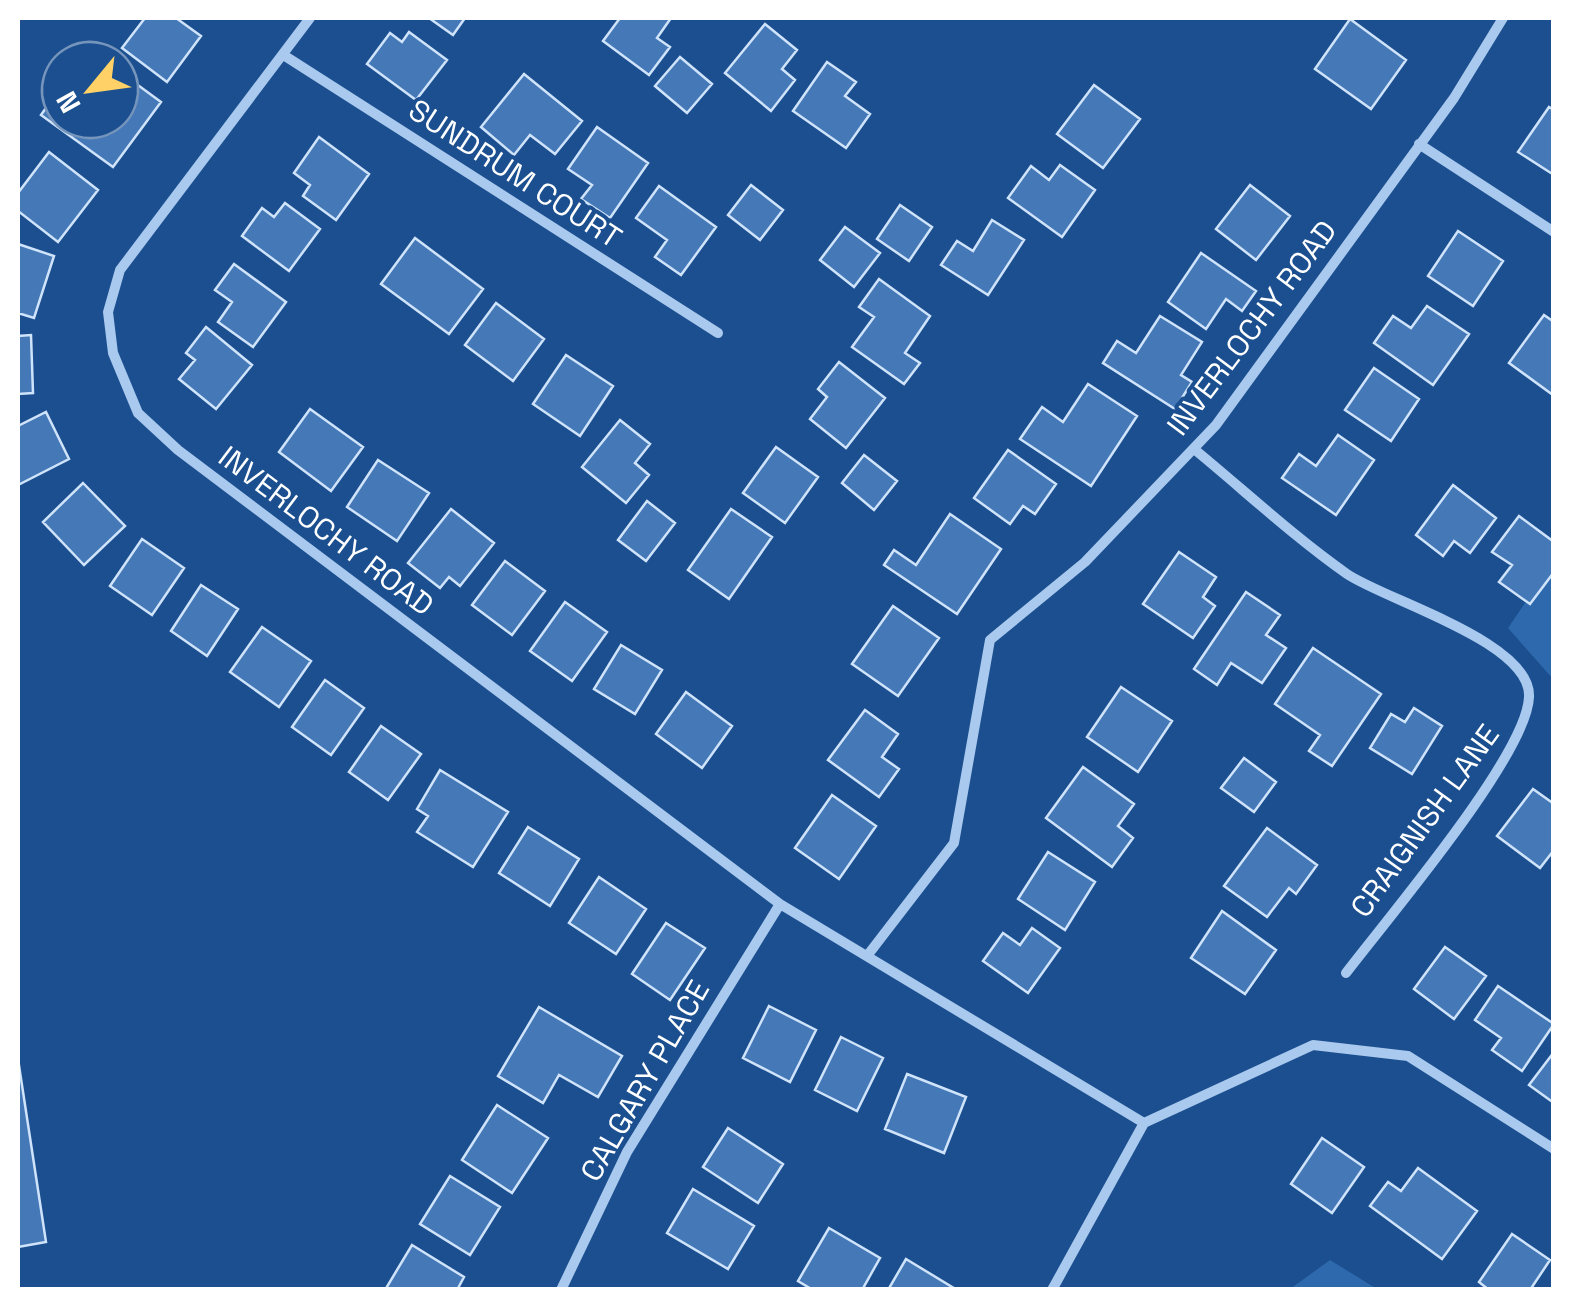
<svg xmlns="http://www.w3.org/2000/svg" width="1571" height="1307" font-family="'Space Grotesk',sans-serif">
  <rect width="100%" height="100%" fill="#1b4f8f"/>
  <path fill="#2e69ad" d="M1553,562V679L1508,628Z
    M1330,1260L1377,1289H1290Z"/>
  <path fill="#4478b7" stroke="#cfe3fa" stroke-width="2.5" d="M145,18H176L201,36L167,82L122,48Z
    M429,18H465L453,35Z
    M620,18H671L657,38L670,47L649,75L603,41Z
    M1350,19L1406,60L1371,109L1315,69Z
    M765,24L797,50L782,69L795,80L771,111L725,73Z
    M409,32L447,60L416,100L367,64L390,33L402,42Z
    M680,57L712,84L687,113L655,86Z
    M827,62L856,82L845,96L870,114L846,148L793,111Z
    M120,72L161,102L113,167L41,115L58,91L60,120H120Z
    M524,74L582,121L555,154L530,135L514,155L481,127Z
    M1094,85L1140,119L1103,168L1057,134Z
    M1549,107L1554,110V175L1518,152Z
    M597,127L648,163L610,218L581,199L592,185L568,169Z
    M319,137L369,174L336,220L303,196L310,185L294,173Z
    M49,152L98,190L58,242L18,211V193Z
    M1060,165L1095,190L1062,237L1008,198L1031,166L1049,180Z
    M751,185L783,210L760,240L728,215Z
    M1250,185L1290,216L1256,260L1216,229Z
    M659,186L716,227L681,275L655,257L667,240L636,218Z
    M285,203L320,229L289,271L242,236L262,208L274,217Z
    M900,205L932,227L909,261L877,239Z
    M992,220L1024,240L988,295L941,265L957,241L973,251Z
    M845,227L880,253L854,287L820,260Z
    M1458,231L1503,261L1473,306L1428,276Z
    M415,238L483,289L449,334L381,284Z
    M18,244L54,256L34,318L18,313Z
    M1201,253L1256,291L1242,311L1226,299L1206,329L1168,302Z
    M234,264L286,302L253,347L218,322L232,302L215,290Z
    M879,279L930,316L905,353L920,363L904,384L852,347L874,317L859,307Z
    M496,303L544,339L513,381L465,345Z
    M1427,306L1469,334L1433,385L1374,343L1393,316L1411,328Z
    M1544,315L1554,322L1553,395L1509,363Z
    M1160,316L1202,342L1181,375L1192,382L1175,409L1103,363L1117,341L1136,353Z
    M206,327L252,365L216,409L179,379L195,360L186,353Z
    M31,335L33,393L18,394V336Z
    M566,355L613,386L580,436L533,404Z
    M839,362L885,398L846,448L810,419L827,397L818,389Z
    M1374,368L1419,399L1391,441L1345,410Z
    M1088,384L1137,416L1091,486L1020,439L1042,407L1063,422Z
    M310,409L363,447L331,491L279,452Z
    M46,412L69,459L18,485V426Z
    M620,420L650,444L635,463L649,475L626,503L582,467Z
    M1338,435L1374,460L1336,515L1282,478L1299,454L1316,466Z
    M776,447L818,477L785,523L743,493Z
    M1008,450L1056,484L1035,514L1023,506L1010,524L974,498Z
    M864,455L897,481L874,510L842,483Z
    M378,460L429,493L397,541L347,507Z
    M83,483L125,526L84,565L43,522Z
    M1453,485L1496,518L1470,553L1454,541L1443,556L1416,535Z
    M647,501L675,523L646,561L618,540Z
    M451,509L494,543L460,586L449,577L440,588L408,563Z
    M731,509L772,537L729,599L688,570Z
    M950,514L1001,549L957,614L884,565L894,550L916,565Z
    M1519,516L1554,542V572L1530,604L1499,582L1512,565L1492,552Z
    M142,539L184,568L152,615L110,586Z
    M1179,552L1216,577L1203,597L1215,606L1193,638L1143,604Z
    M505,561L545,591L512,635L472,605Z
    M201,585L238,609L207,656L171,631Z
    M1246,592L1280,615L1266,635L1286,648L1262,683L1231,663L1217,685L1194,669Z
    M565,602L607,632L572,681L530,651Z
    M893,606L939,638L898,696L852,664Z
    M262,627L311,661L279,707L230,672Z
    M621,645L662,670L635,714L594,689Z
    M1313,648L1381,694L1332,766L1309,751L1320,735L1275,704Z
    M325,680L364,708L331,755L292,727Z
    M1121,687L1172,721L1138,772L1087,737Z
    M686,692L732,726L702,768L656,734Z
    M1414,708L1442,726L1412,774L1370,748L1391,714L1405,722Z
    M865,710L898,734L882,757L899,769L879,797L828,760Z
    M381,726L421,754L388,800L349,772Z
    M1244,758L1276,782L1254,812L1221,788Z
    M1083,767L1134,804L1118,826L1133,838L1112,867L1046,818Z
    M440,770L508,812L473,867L417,832L428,816L417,809Z
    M1533,789L1554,804V850L1540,868L1497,836Z
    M832,795L876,826L839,879L795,848Z
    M528,827L579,859L550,906L499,873Z
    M1267,828L1317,865L1296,894L1289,888L1267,917L1224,886Z
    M1048,852L1095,882L1065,930L1018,899Z
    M599,877L646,909L616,954L569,923Z
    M1222,911L1276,950L1245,994L1191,958Z
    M666,923L705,948L670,1000L632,974Z
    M1032,928L1060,948L1028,993L983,961L1003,933L1020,945Z
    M1445,947L1486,976L1454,1019L1414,989Z
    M1498,986L1554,1024L1522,1071L1492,1050L1501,1038L1475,1020Z
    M769,1006L816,1030L790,1082L743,1058Z
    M539,1007L622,1056L598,1097L559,1075L543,1103L498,1076Z
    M841,1037L883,1058L857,1111L815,1090Z
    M1554,1052V1103L1529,1085Z
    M18,1059L46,1242L18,1247Z
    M907,1074L966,1097L944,1153L885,1129Z
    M497,1105L548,1138L512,1193L462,1160Z
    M728,1128L783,1164L758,1203L703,1167Z
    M1322,1138L1364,1167L1332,1213L1291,1184Z
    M1418,1168L1477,1211L1442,1259L1370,1206L1388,1182L1401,1191Z
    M450,1176L500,1207L470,1255L420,1224Z
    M693,1189L754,1226L728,1269L667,1233Z
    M829,1228L880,1258L862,1290H813L798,1281Z
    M1512,1234L1550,1260L1530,1290H1489L1479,1282Z
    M412,1245L464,1277L457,1290H385Z
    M906,1259L957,1290H888Z"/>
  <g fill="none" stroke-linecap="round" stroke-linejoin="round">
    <path stroke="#a9c9ee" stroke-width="10" d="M310,18L120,270L108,312L113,353L138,413L178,450L780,904L1144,1123
      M285,56L718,333
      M1419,144L1554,232
      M1194,449C1244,490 1293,536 1347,574C1385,600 1532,642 1529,697C1527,755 1387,919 1346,973
      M867,956L954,843L990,640L1085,562L1216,425L1454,98L1503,18
      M1144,1123L1313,1045L1408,1056L1554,1149
      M561,1290L627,1152L780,904
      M1052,1290L1144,1123"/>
  </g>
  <g text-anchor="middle" stroke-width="8" stroke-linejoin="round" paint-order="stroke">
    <g font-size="30" fill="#fff" stroke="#1b4f8f">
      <text transform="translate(515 174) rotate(33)" y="10">SUNDRUM COURT</text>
      <text transform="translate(1252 328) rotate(-53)" y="10">INVERLOCHY ROAD</text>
      <text transform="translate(326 531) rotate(37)" y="10">INVERLOCHY ROAD</text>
      <text transform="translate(1425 821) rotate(-54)" y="10">CRAIGNISH LANE</text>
      <text transform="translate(645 1081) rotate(-60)" y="10">CALGARY PLACE</text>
    </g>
  </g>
  <rect width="1571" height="1307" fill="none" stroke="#ffffff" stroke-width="40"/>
  <g transform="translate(90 90) rotate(241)"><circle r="48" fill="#1b4f8f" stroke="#7695bc" stroke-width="2.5"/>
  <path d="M0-8L18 38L0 25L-18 38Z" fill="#ffd166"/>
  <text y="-15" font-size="28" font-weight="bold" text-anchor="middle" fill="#ffffff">N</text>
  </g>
</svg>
